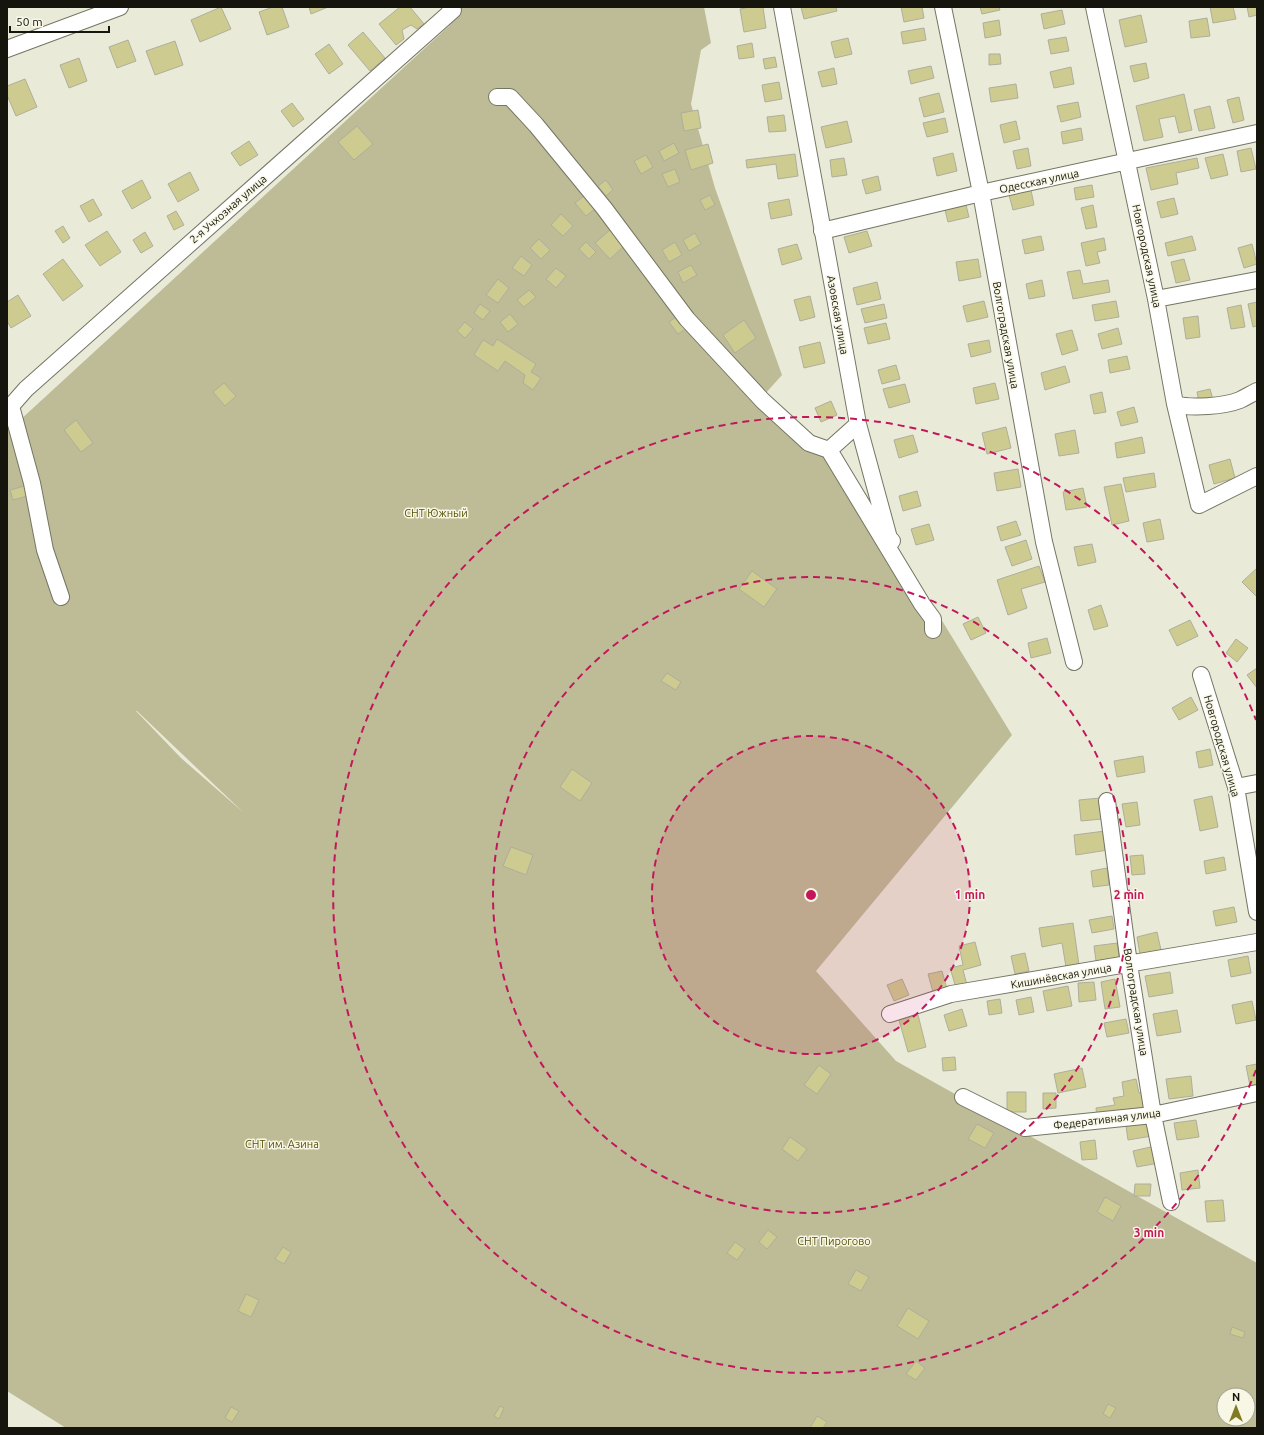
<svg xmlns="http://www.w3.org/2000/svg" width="1264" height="1435" font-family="Ubuntu,sans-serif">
  <rect width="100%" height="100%" fill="#eaead8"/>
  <path fill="#bdbc96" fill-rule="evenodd" d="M456,7H704L711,43L701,50L691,104L715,188L782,375L764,395L848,467L1012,735L816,971L896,1061L1257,1263V1428H66L7,1391V432L449,26L457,13ZM136,711H137L244,813L181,758ZM1224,1395H1248V1419H1224Z"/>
  <path fill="#cecb90" stroke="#aeae9d" d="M221,7L231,29L200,42L191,20Z
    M273,7H282L289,27L267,35L259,12Z
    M309,7H328L311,14Z
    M400,7H410L424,24L417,29L411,25L402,30L404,39L396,45L379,24Z
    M750,7H763L766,28L744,32L740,9Z
    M801,7H836L837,11L804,19Z
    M901,7H922L924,18L904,22Z
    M980,7H999L1000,10L982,14Z
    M1210,7H1233L1236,19L1213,23Z
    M1247,7H1257V15L1249,17Z
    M1062,10L1065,24L1044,29L1041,14Z
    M1141,15L1147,42L1125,47L1119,20Z
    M1207,18L1210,36L1191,38L1189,21Z
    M999,20L1001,35L985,38L983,23Z
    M924,28L926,40L903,44L901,32Z
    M363,32L385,58L370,71L348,45Z
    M1066,37L1069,51L1051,54L1048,40Z
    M848,38L852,54L835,58L831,42Z
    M128,40L136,61L117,68L109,47Z
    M175,41L183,65L155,75L146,51Z
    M752,43L754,57L739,59L737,46Z
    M329,44L343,64L329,74L315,54Z
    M989,54H1000L1001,64L989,65Z
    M775,57L777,67L765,69L763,59Z
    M79,58L87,81L69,88L60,65Z
    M1146,63L1149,78L1134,82L1130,66Z
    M931,66L934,78L911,84L908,71Z
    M1071,67L1074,84L1054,88L1050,72Z
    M834,68L837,84L822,87L818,72Z
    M25,79L37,107L16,116L7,95V86Z
    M779,82L782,99L765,102L762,85Z
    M1016,84L1018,98L991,102L989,88Z
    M939,93L944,112L924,117L919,98Z
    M1184,94L1192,130L1179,133L1175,116L1159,119L1163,137L1144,141L1136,106Z
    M1239,97L1244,120L1233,123L1227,100Z
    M1078,102L1081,117L1061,122L1057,106Z
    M292,103L304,119L293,127L281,111Z
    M1210,106L1215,128L1199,131L1194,110Z
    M698,110L701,128L684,131L681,113Z
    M784,115L786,131L769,132L767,117Z
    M945,118L948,132L927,137L923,123Z
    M847,121L852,142L826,148L821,127Z
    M1016,121L1020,139L1004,143L1000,125Z
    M357,126L373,144L354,160L338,142Z
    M1081,128L1083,140L1063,144L1061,132Z
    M249,141L258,155L240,166L231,153Z
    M674,143L679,153L664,161L659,151Z
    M708,144L713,163L691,170L685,150Z
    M1028,148L1031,166L1017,169L1013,151Z
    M1251,148L1256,169L1241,172L1237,151Z
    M953,153L957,171L937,176L933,158Z
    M795,154L798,176L778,179L776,164L747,168L746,160Z
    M1223,154L1228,175L1211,179L1205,158Z
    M646,155L653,167L641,174L634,161Z
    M844,158L847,175L832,177L830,160Z
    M1197,158L1199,168L1176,173L1178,184L1151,190L1146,168Z
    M675,169L680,182L668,187L662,174Z
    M190,172L199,190L178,202L168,184Z
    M878,176L881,190L866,194L862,180Z
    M142,180L151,198L132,209L122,191Z
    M606,180L613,190L606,196L598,186Z
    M1092,185L1094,197L1076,200L1074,188Z
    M1031,190L1034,205L1013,210L1009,195Z
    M585,195L596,208L586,216L575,203Z
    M710,195L715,205L705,210L700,200Z
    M1174,198L1178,214L1161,218L1157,202Z
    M93,199L102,215L89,222L80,206Z
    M789,199L792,215L771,219L768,203Z
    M966,205L969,217L948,222L945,210Z
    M1093,205L1097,227L1086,229L1081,208Z
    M176,211L184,225L174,230L167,216Z
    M561,214L573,226L563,236L551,225Z
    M63,226L70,238L63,243L55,231Z
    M610,230L625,245L610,259L595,243Z
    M107,231L121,252L100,266L85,245Z
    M867,231L872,246L849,253L844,237Z
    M145,232L153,246L141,253L133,240Z
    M695,233L701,244L689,251L683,240Z
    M1041,236L1044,250L1025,254L1022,240Z
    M1192,236L1196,250L1168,256L1165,243Z
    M1104,238L1106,250L1097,252L1100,263L1086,266L1081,243Z
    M539,239L550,250L541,259L530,248Z
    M586,242L596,252L589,259L579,249Z
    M675,242L682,255L669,262L662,250Z
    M797,244L802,259L782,265L778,249Z
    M1252,244L1257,264L1244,268L1238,248Z
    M521,256L532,265L524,276L512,268Z
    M63,259L83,286L63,301L43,274Z
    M978,259L981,277L959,281L956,262Z
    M1184,259L1190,280L1176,283L1171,262Z
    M691,265L697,275L683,283L678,272Z
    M556,268L566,276L556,288L546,279Z
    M1080,270L1083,284L1108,280L1110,292L1073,299L1067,272Z
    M498,279L509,288L498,303L486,295Z
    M1042,280L1045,296L1029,299L1026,284Z
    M877,282L881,299L857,305L853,288Z
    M529,290L536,297L524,307L517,300Z
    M18,295L31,316L11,328L7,321V302Z
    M810,296L815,317L800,321L794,300Z
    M984,301L988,317L967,322L963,306Z
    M1116,301L1119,317L1095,321L1092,305Z
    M1257,302V326L1253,327L1248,304Z
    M480,304L490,311L483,320L474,313Z
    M884,304L887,318L865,323L861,309Z
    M1241,305L1245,327L1231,329L1227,308Z
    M510,314L518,324L508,332L500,322Z
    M679,315L688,327L678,334L669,322Z
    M1198,316L1200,337L1186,339L1183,318Z
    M744,320L756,338L735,353L723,335Z
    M465,322L473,329L465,338L457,331Z
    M886,323L890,339L868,344L864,328Z
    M1118,328L1122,344L1102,349L1098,334Z
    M1072,330L1078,350L1062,355L1056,334Z
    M497,339L536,364L531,372L541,378L533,390L523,383L525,375L505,361L498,371L474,355L483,340L493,346Z
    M989,340L991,352L971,357L968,344Z
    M820,342L825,363L804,368L799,347Z
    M1127,356L1130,369L1110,373L1108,360Z
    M896,365L900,379L882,384L878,370Z
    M1065,366L1070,382L1045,390L1041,373Z
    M224,383L236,396L225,406L213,392Z
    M995,383L999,399L976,404L973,388Z
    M905,384L910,402L889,408L883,389Z
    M1210,389L1213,399L1199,402L1197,392Z
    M1102,392L1106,412L1094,414L1090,395Z
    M831,401L837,415L821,422L815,408Z
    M1134,407L1138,422L1121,426L1117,412Z
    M76,420L93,443L81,452L64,430Z
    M1006,427L1011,448L987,454L982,433Z
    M1075,430L1079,453L1059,456L1055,434Z
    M913,435L918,452L899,458L894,440Z
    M1142,437L1145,453L1117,458L1115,443Z
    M1230,459L1235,478L1214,484L1209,465Z
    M1018,469L1021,487L997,491L994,473Z
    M1154,473L1156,487L1126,492L1123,478Z
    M1121,484L1129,521L1112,525L1104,487Z
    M28,485L31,495L13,500L10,490Z
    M1083,488L1087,507L1066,510L1063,492Z
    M917,491L921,506L903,511L899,496Z
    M1160,519L1164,539L1147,542L1143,523Z
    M1016,521L1021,535L1001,541L997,527Z
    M929,524L934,540L916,545L911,529Z
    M1026,540L1032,559L1012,566L1005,547Z
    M1092,544L1096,562L1078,566L1074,547Z
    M1039,566L1045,582L1021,589L1027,608L1008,615L997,580Z
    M1257,568V597L1242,582Z
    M752,571L777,589L764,607L739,589Z
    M1101,605L1108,626L1094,630L1088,610Z
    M978,617L986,633L971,640L963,624Z
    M1190,620L1198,636L1177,646L1169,630Z
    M1047,638L1051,653L1031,658L1028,643Z
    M1236,639L1248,648L1237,662L1226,653Z
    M1257,668V688L1247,675Z
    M667,673L681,682L676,690L661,681Z
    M1191,697L1198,710L1179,720L1172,708Z
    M1210,749L1213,765L1199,768L1196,752Z
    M1143,756L1145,772L1117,777L1114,761Z
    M572,769L592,783L580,801L560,787Z
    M1212,796L1218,827L1200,831L1194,800Z
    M1100,798L1102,819L1081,821L1079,800Z
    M1137,802L1140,825L1126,827L1122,804Z
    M1105,831L1108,850L1076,855L1074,835Z
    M511,847L533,855L526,875L503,866Z
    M1143,855L1145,874L1132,875L1130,856Z
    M1224,857L1226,870L1206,874L1204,861Z
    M1107,868L1109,885L1093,887L1091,871Z
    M1234,907L1237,922L1216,926L1213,911Z
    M1112,916L1114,929L1092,933L1089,920Z
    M1073,923L1079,965L1066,967L1062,943L1042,947L1039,928Z
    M1157,932L1161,950L1140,954L1137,937Z
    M975,942L981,965L963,970L968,989L957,991L950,968L963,965L959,946Z
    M1117,943L1119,957L1096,961L1094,946Z
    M1025,953L1029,971L1015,974L1011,956Z
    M1248,956L1251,973L1231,977L1228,960Z
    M942,971L947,989L933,992L928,974Z
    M1170,972L1173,993L1149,997L1145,976Z
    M902,979L909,995L894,1001L887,985Z
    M1115,979L1120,1007L1105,1009L1101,982Z
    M1094,982L1096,1000L1079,1002L1078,983Z
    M1068,986L1072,1006L1047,1011L1043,991Z
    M1031,997L1034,1012L1019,1015L1016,1000Z
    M1000,999L1002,1013L989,1015L987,1001Z
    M1252,1001L1256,1020L1236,1024L1232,1005Z
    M962,1009L967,1026L949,1031L944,1015Z
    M1177,1010L1181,1032L1157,1036L1153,1014Z
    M918,1015L926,1047L908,1052L899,1020Z
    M1126,1019L1129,1033L1107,1037L1104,1023Z
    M955,1057L956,1070L943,1071L942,1058Z
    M1257,1064V1085L1250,1086L1246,1066Z
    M819,1065L831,1074L817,1094L804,1085Z
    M1082,1068L1086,1087L1058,1093L1054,1074Z
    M1191,1076L1193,1096L1169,1099L1166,1079Z
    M1136,1079L1139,1093L1145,1092L1148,1108L1097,1117L1096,1108L1115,1105L1113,1098L1124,1096L1122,1082Z
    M1007,1092H1026V1112H1007Z
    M1043,1093H1056V1108L1043,1109Z
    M1196,1120L1199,1137L1177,1140L1174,1123Z
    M1150,1122L1152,1136L1128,1140L1126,1126Z
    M977,1124L994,1133L985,1148L968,1139Z
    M790,1137L807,1149L798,1161L782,1149Z
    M1095,1140L1097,1159L1082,1160L1080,1142Z
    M1155,1146L1159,1163L1137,1167L1133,1151Z
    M1198,1170L1200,1188L1182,1190L1180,1173Z
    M1135,1184H1151L1150,1196H1134Z
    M1105,1197L1121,1206L1113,1221L1097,1212Z
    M1223,1200L1225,1221L1207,1222L1205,1201Z
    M768,1230L777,1237L767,1249L759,1242Z
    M735,1242L745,1249L737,1260L727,1253Z
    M283,1247L291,1252L284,1264L275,1259Z
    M856,1270L869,1277L861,1291L848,1284Z
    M246,1294L259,1300L251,1317L238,1311Z
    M908,1308L929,1321L918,1339L897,1326Z
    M1232,1327L1245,1332L1243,1338L1230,1334Z
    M916,1361L925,1368L916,1380L906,1374Z
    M1108,1404L1116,1408L1110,1418L1103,1414Z
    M500,1406L504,1408L499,1419L494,1416Z
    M231,1407L239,1411L232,1422L225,1418Z
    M817,1416L827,1422L823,1428H810Z"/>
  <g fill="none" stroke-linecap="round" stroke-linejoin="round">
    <g stroke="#757564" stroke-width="18">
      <path id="minor" d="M782,7L858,424L889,538L892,541
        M943,7L981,193L1044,542L1074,662
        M1094,7L1156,299L1175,404L1199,505L1257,476
        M7,49L120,7
        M497,97H510L536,125L604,208L687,319L763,401L809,443L829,450L922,604L933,619V630
        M822,231L981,193L1257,133
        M1156,299L1257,280
        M1175,404C1191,409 1225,406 1240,400C1246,397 1251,394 1257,391
        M11,406L32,483L45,550L61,597
        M7,416L11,406L26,389L453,10L450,7
        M829,450L858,424
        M1201,675L1236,787L1257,912
        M1236,787L1257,783
        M1107,801L1129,964L1153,1115L1171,1202
        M890,1014L951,994L1257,942
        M963,1097L1025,1128L1153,1115L1257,1093"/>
    </g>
    <use href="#minor" stroke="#fff" stroke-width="16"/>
  </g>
  <circle cx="811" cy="895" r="159" fill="#c2185b" fill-opacity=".12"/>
  <g fill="none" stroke="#c2185b" stroke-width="2" stroke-dasharray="7 5">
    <circle cx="811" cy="895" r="159"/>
    <circle cx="811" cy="895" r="318"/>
    <path d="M1256 1070A478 478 0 1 1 1256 720"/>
  </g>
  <g text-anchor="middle" stroke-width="3" stroke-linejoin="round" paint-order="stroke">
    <g font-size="11" fill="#15150e" stroke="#f8f7e5">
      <text transform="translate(1039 181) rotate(-12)" y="4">Одесская улица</text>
      <text transform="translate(228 209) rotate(-41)" y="4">2-я Учхозная улица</text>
      <text transform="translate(1147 256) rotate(78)" y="4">Новгородская улица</text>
      <text transform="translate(838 315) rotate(80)" y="4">Азовская улица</text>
      <text transform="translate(1006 335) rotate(80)" y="4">Волгоградская улица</text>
      <text transform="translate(1222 746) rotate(74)" y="4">Новгородская улица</text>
      <text transform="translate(1061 976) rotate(-10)" y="4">Кишинёвская улица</text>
      <text transform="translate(1136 1002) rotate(81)" y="4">Волгоградская улица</text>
      <text transform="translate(1107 1119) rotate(-7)" y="4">Федеративная улица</text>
    </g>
    <g font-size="11" fill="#56520a" stroke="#f8f7e5">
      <text x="436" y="517">СНТ Южный</text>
      <text x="282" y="1148">СНТ им. Азина</text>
      <text x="834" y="1245">СНТ Пирогово</text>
    </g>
  </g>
  <circle cx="811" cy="895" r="6" fill="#c2185b" stroke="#f8f7e5" stroke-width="2"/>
  <g font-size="12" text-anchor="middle" font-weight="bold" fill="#c2185b" stroke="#f8f7e5" stroke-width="3" stroke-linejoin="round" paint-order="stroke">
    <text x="970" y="899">1 min</text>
    <text x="1129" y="899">2 min</text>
    <text x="1149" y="1237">3 min</text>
  </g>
  <rect width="1264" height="1435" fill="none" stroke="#15150e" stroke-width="16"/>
  <g transform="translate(1236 1407)"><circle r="19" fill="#f8f7e5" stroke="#9d9d8f"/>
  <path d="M0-3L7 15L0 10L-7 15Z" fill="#807b22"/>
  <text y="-6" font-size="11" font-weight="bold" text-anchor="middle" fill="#15150e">N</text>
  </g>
  <path d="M10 26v6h99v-6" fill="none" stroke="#15150e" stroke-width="2"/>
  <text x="16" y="26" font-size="12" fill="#15150e" stroke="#f8f7e5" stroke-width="3" paint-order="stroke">50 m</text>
</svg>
